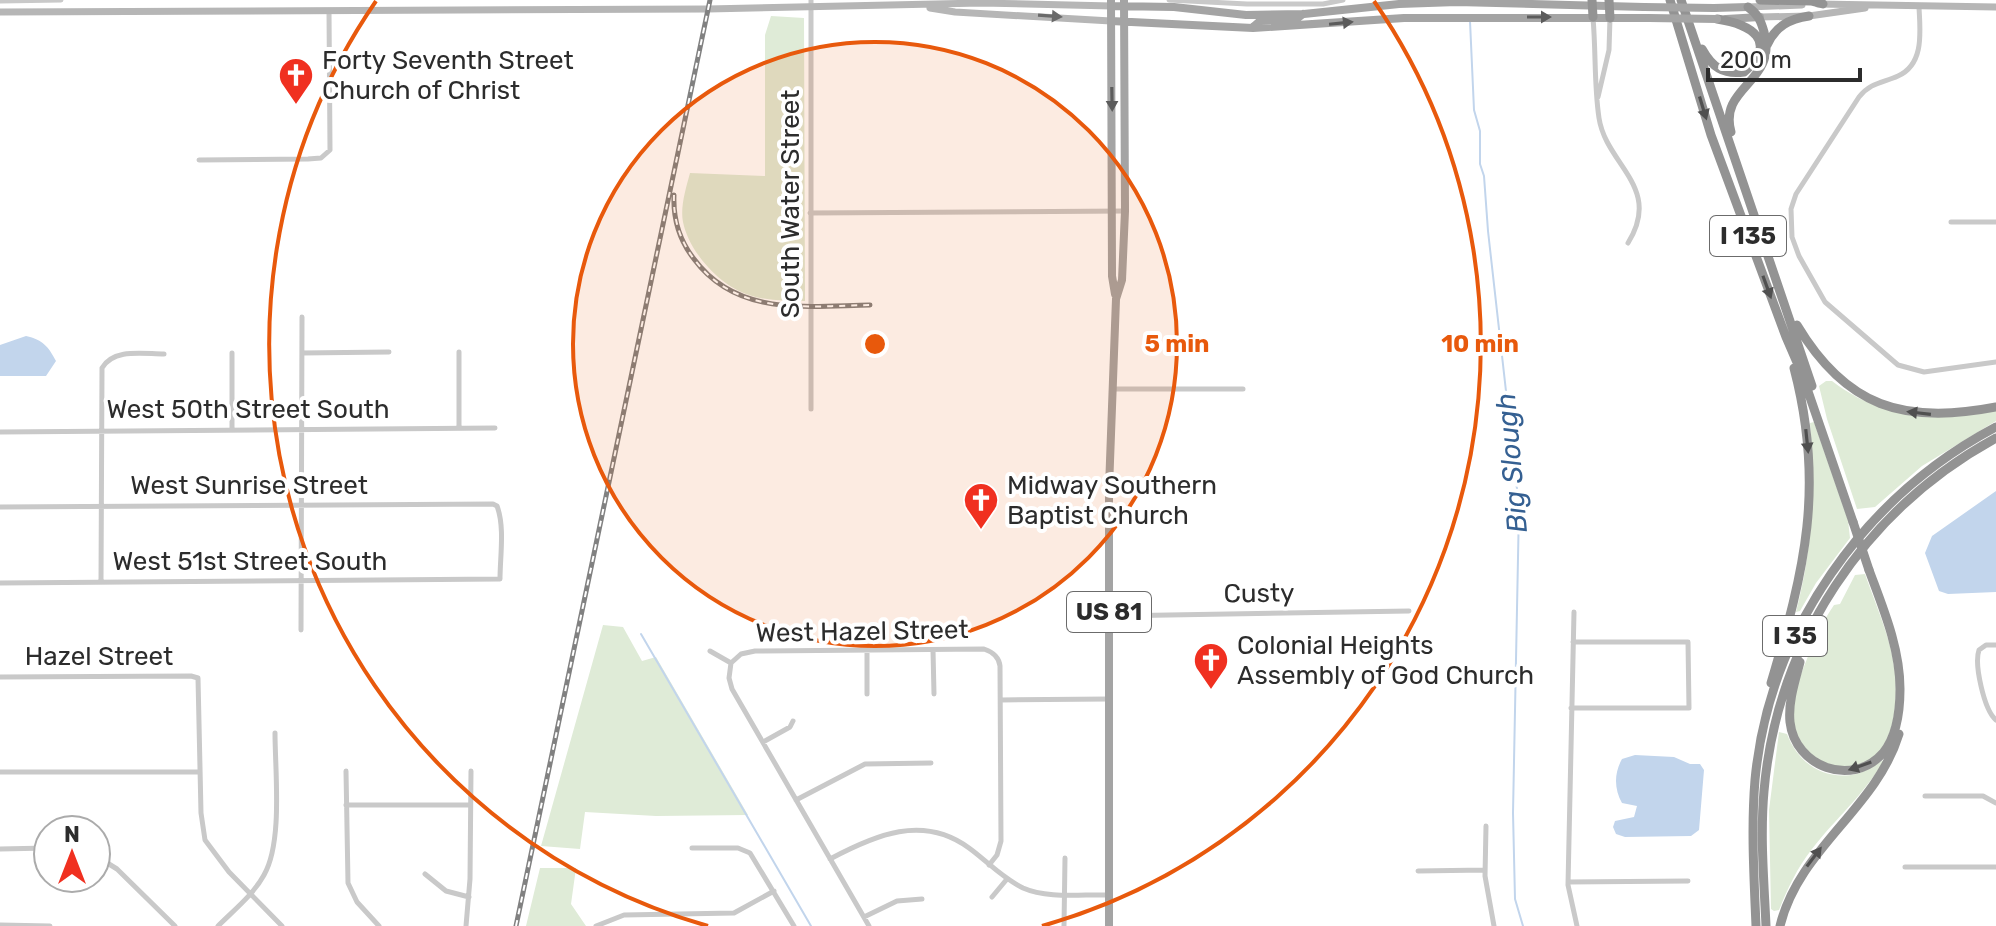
<svg xmlns="http://www.w3.org/2000/svg" width="1996" height="926" font-family="Rubik,sans-serif">
  <rect width="100%" height="100%" fill="#fff"/>
  <path fill="#dfebd7" d="M771,16L804,18L805,301C786,301 767,301 749,295C720,286 689,252 683,222C680,207 686,188 690,173L765,176V35Z
    M1826,381H1832C1883,420 1936,421 1996,410V421L1922,466L1875,507L1857,509L1827,419L1819,386Z
    M1814,422L1848,520L1850,538L1816,583L1800,611L1796,612C1813,546 1815,491 1810,423Z
    M1865,574C1876,606 1892,640 1895,674C1897,696 1896,726 1883,746C1856,786 1798,764 1793,719C1790,698 1801,674 1809,654C1816,637 1823,621 1834,605L1840,604L1855,575Z
    M603,625L623,627L642,661L656,657L748,815L656,816L585,812L580,849L541,846Z
    M1779,732L1787,734C1798,763 1824,781 1856,774C1866,772 1876,764 1884,760C1864,795 1836,818 1812,849C1797,868 1788,888 1779,910L1774,911L1771,909L1769,810Z
    M540,868H576L571,904L586,926H526Z"/>
  <path fill="#c2d5ec" d="M26,336C43,340 48,346 56,361L46,376H0V345Z
    M1996,491V592L1948,594L1939,591L1925,553L1932,536Z
    M1635,755L1674,757L1690,764H1700L1704,770L1699,830L1691,836L1625,837L1616,834L1613,827L1615,821L1634,817L1637,806L1622,803C1614,789 1614,773 1622,759Z"/>
  <g fill="none" stroke-linecap="round" stroke-linejoin="round">
    <path stroke="#c2d5ec" stroke-width="2" d="M1470,21L1474,110L1480,131V164L1484,176L1488,231L1519,507L1513,813L1515,899L1523,926
      M641,634L811,926"/>
    <path stroke="#c9c9c9" stroke-width="5" d="M811,0V409
      M1169,0L1247,4H1323L1343,0
      M0,1L61,0
      M1919,7C1920,30 1925,64 1898,76C1883,83 1871,82 1859,97L1796,194L1791,209L1792,237L1799,256L1825,302L1898,365L1924,372L1996,362
      M1593,18C1596,52 1594,85 1599,118C1606,165 1663,187 1628,243
      M1598,97L1609,50L1610,18
      M199,160L308,159L321,158L330,150L329,11
      M810,213L1125,211
      M1951,222H1996
      M232,353V429
      M302,353L389,352
      M1112,389H1243
      M459,428V352
      M0,432L495,428
      M0,507L493,504L497,506C505,527 500,557 500,579L0,583
      M101,582L102,368C114,348 143,354 164,354
      M1574,612L1568,885L1577,926
      M1110,616L1409,611
      M301,630L302,317
      M1996,645H1986L1979,650C1974,664 1984,710 1996,720
      M867,650V694
      M933,650L934,694
      M710,651L731,663
      M731,663L741,654L755,651L984,649C993,652 999,657 1000,666L1001,841L997,855L989,865
      M731,663L729,678L732,689L869,926
      M0,677L191,676L198,678L201,813L205,840L229,872L282,926
      M1001,700L1109,699
      M1571,708H1689L1688,642H1573
      M763,742L790,727L793,721
      M346,771L348,883L357,902L379,926
      M0,772H200
      M1925,796H1983L1996,803
      M796,800L865,764L931,763
      M346,805H470
      M1486,826L1485,876L1494,926
      M692,848H738L750,853L794,926
      M0,849L48,848
      M96,856L117,869L175,926
      M830,859C875,835 923,814 969,848C987,861 1002,878 1023,888C1048,899 1082,894 1109,895
      M1905,867H1996
      M1418,871L1485,870
      M425,874L446,891L469,897
      M1568,882L1688,881
      M992,897L1007,879
      M864,917L897,901L922,899
      M0,925L50,926
      M218,926C234,910 253,895 264,875C283,842 275,771 275,733
      M466,926L470,879L471,771
      M596,926L624,915L734,913L774,891
      M1064,926L1065,858"/>
    <path stroke="#b6b6b6" stroke-width="7" d="M1818,4L1996,7
      M1748,7L1802,5
      M930,8L955,12L1111,21
      M0,12L708,9L981,3L1112,6
      M1760,17L1809,16L1865,8"/>
    <path stroke="#a4a4a4" stroke-width="8" d="M1111,0L1112,276L1115,294
      M1112,6L1174,7L1246,15L1304,14L1399,4L1457,2L1644,7
      M1714,8L1748,7
      M1726,19L1760,17
      M1111,21L1253,28L1404,18H1649
      M1253,27L1260,21L1295,20L1303,14
      M1109,926V488L1116,299L1122,280L1125,211L1124,0"/>
    <path stroke="#939393" stroke-width="9" d="M1592,0L1593,17
      M1609,0L1610,18
      M1670,0L1711,135L1786,337L1802,374L1853,522
      M1681,0L1812,386
      M1760,0L1811,1L1823,4
      M1767,45C1776,26 1789,19 1809,16
      M1702,49C1712,67 1723,75 1744,72C1780,41 1750,24 1717,19
      M1731,132C1718,86 1778,83 1764,32C1761,21 1758,14 1748,7
      M1797,325C1846,407 1904,425 1996,407
      M1800,662C1795,681 1788,702 1790,722C1795,767 1852,788 1883,753C1897,736 1900,710 1900,689C1900,648 1883,608 1869,570
      M1771,683C1805,569 1825,486 1794,368
      M1756,926C1754,877 1751,828 1755,780C1769,630 1864,497 1996,427
      M1766,926C1764,881 1760,836 1764,791C1777,642 1864,510 1996,438
      M1780,926C1799,848 1876,809 1899,734"/>
    <g stroke="#818181" stroke-width="5">
      <path id="rail" d="M674,195C673,218 680,241 694,259C737,317 807,306 870,305
        M516,926L710,0"/>
    </g>
    <use href="#rail" stroke="#fff" stroke-width="2" stroke-dasharray="6" stroke-linecap="butt"/>
    <path stroke="#a4a4a4" stroke-width="8" d="M1644,7L1714,8
      M1649,18L1717,19"/>
    <path stroke="#939393" stroke-width="9" d="M1853,522L1869,570"/>
  </g>
  <defs><path id="oneway-solid" d="M-6-.8H1V-3.2L6.5 0L1 3.2V.8H-6Z" transform="scale(2)"/></defs>
  <use fill="#6a6a6a" href="#oneway-solid" transform="translate(1050 16) rotate(4)"/>
  <g fill="#5c5c5c">
    <use href="#oneway-solid" transform="translate(1539 17)"/>
    <use href="#oneway-solid" transform="translate(1341 23) rotate(-6)"/>
    <use href="#oneway-solid" transform="translate(1112 99) rotate(89)"/>
  </g>
  <g fill="#505050">
    <use href="#oneway-solid" transform="translate(1703 108) rotate(73)"/>
    <use href="#oneway-solid" transform="translate(1767 287) rotate(70)"/>
    <use href="#oneway-solid" transform="translate(1919 413) rotate(-173)"/>
    <use href="#oneway-solid" transform="translate(1807 441) rotate(84)"/>
    <use href="#oneway-solid" transform="translate(1860 766) rotate(161)"/>
    <use href="#oneway-solid" transform="translate(1814 857) rotate(-53)"/>
  </g>
  <circle cx="875" cy="344" r="302" fill="#e8590c" fill-opacity=".12"/>
  <g fill="none" stroke="#e8590c" stroke-width="4">
    <circle cx="875" cy="344" r="302"/>
    <path d="M708 926A605 605 0 0 1 376 1M1374 1A605 605 0 0 1 1042 926"/>
  </g>
  <defs>
    <g id="church-pin" transform="scale(1.8)"><path d="M0 17L-7.5 6A9.5 9.5 0 1 1 7.5 6Z" fill="#f03020" stroke="#fff"/><path d="M-1.2-6h2.4v3.5h3.3v2.4h-3.3V6h-2.4V-.1h-3.3v-2.4h3.3Z" fill="#fff"/></g>
  </defs>
  <g fill-rule="evenodd">
    <use href="#church-pin" x="296" y="75"/>
    <use href="#church-pin" x="981" y="500"/>
    <use href="#church-pin" x="1211" y="660"/>
  </g>
  <g text-anchor="middle" stroke-width="8" stroke-linejoin="round" paint-order="stroke">
    <g fill="#fff" stroke="#6b6b6b" stroke-width="2">
      <rect x="1710" y="216" width="76" height="40" rx="6"/>
      <rect x="1067" y="592" width="84" height="40" rx="6"/>
      <rect x="1763" y="616" width="64" height="40" rx="6"/>
    </g>
    <g font-size="24" font-weight="bold" fill="#2c2c2c">
      <text x="1748" y="244">I 135</text>
      <text x="1109" y="620">US 81</text>
      <text x="1795" y="644">I 35</text>
    </g>
    <g font-size="26" fill="#2c2c2c" stroke="#fff" text-anchor="start">
      <text x="322" y="69">Forty Seventh Street<tspan x="322" dy="30">Church of Christ</tspan></text>
      <text x="1007" y="494">Midway Southern<tspan x="1007" dy="30">Baptist Church</tspan></text>
      <text x="1237" y="654">Colonial Heights<tspan x="1237" dy="30">Assembly of God Church</tspan></text>
    </g>
    <g font-size="26" fill="#2c2c2c" stroke="#fff">
      <text transform="translate(790 204) rotate(-90)" y="9">South Water Street</text>
      <text x="248" y="418">West 50th Street South</text>
      <text x="249" y="494">West Sunrise Street</text>
      <text x="250" y="570">West 51st Street South</text>
      <text transform="translate(1259 593) rotate(-1)" y="9">Custy</text>
      <text transform="translate(862 631) rotate(-1)" y="9">West Hazel Street</text>
      <text x="99" y="665">Hazel Street</text>
    </g>
    <g font-size="28" font-style="italic" fill="#356092" stroke="#fff">
      <text transform="translate(1511 463) rotate(-95)" y="10">Big Slough</text>
    </g>
  </g>
  <circle cx="875" cy="344" r="12" fill="#e8590c" stroke="#fff" stroke-width="4"/>
  <g font-size="24" text-anchor="middle" font-weight="bold" fill="#e8590c" stroke="#fff" stroke-width="8" stroke-linejoin="round" paint-order="stroke">
    <text x="1177" y="352">5 min</text>
    <text x="1480" y="352">10 min</text>
  </g>
  <g transform="translate(72 854)"><circle r="38" fill="#ffffff" stroke="#ababab" stroke-width="2"/>
  <path d="M0-6L14 30L0 20L-14 30Z" fill="#f03020"/>
  <text y="-12" font-size="22" font-weight="bold" text-anchor="middle" fill="#2c2c2c">N</text>
  </g>
  <path d="M1708 68v12h152v-12" fill="none" stroke="#2c2c2c" stroke-width="4"/>
  <text x="1720" y="68" font-size="24" fill="#2c2c2c" stroke="#ffffff" stroke-width="6" paint-order="stroke">200 m</text>
</svg>
